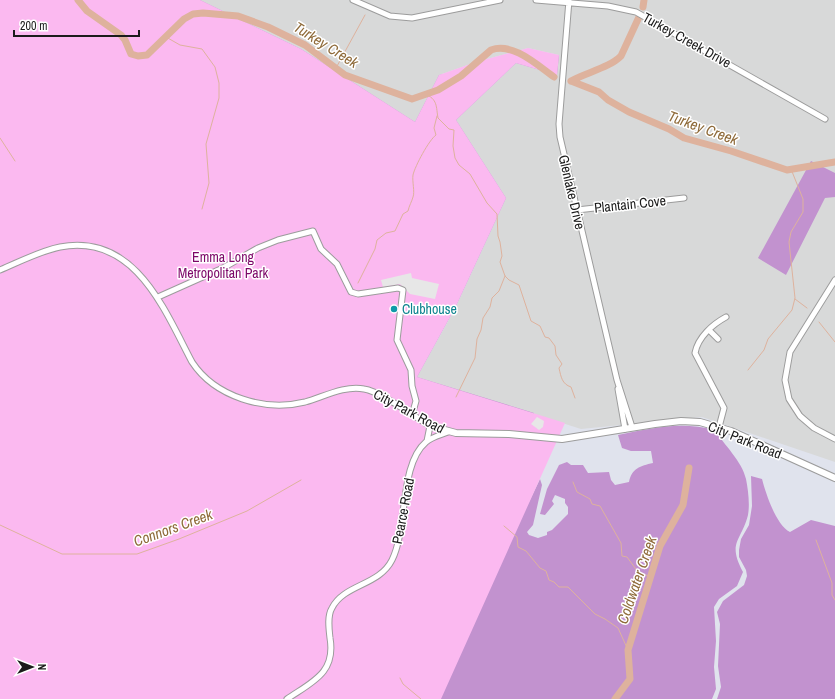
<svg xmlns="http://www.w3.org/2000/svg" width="835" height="699" font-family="'Archivo Narrow',sans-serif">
  <rect width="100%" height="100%" fill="#e0e3ed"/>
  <path fill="#d8d9d9" d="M200,0H835V462L702,417L581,429L417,377L455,309L506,198L456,120L516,63L556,75L559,55L528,48L476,62L439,75L415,122L301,49Z"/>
  <path fill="#c292cf" d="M0,0H200L301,49L415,122L439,75L559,55L557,75L516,63L456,120L506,198L456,306L417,377L534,413L529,502L540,479L542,485L533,525L527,532L529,535L538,538L547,535V532L552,530L568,514V507L565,503V499L555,495L552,501L554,504L545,515L540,514L547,489L559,465L567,462L571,465H583L588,473L609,472L611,480L615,485L629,482C632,468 640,466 653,463L651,451H631L622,448L618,435C653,428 680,421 715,430C724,445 742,461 746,479C748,489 750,504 748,515C741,542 727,542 743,572L737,586L719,599L714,607L716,641L714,667L716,689L712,699H0Z
    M811,161L835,173V197L825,198L786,275L758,258Z
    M751,476L762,479C766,494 776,525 790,532L811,520L835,526V699H717L721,687L718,666L720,624L717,612L723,601L744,585L747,576L746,570L739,557V550L741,539L749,525L752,506Z"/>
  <path fill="#fbb9f0" d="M0,0H200L301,49L415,122L439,75L476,62L528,48L559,55L557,75L516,63L456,120L506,198L456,306L417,377L565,423L441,699H0Z"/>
  <path fill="#e7e7e7" d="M411,273L412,278L439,284L435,299L410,294L400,284L383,287L381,280Z
    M537,417L544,421L543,427L539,430L531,424Z"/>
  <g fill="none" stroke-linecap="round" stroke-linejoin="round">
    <path stroke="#deb29d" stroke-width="1" d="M166,37L180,45L202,49L215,67L219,83V98L206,144L209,183L202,209
      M336,68L365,15
      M425,94C438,99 436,107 438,118L449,129L454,130L453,146L455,158L459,165L470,174L487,203L497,214L498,236L500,242L502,256L500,262L505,276L509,280L519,285L531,321L540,326L545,337L549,338L555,346L556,355L562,364L559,368C561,377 562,384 571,387L575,398
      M0,138L15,161
      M358,283L375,249L377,240L386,233L395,231L403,214L408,211C409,206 412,201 413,197C415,192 412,181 413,175C415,166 429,140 436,135L434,128L437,116
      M795,299L807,308
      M819,322L835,342
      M748,370L764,350L768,339L792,310L795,298L789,242L791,232L803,212V199L791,169
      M456,397L475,358L477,339L481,330L483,318L490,307L492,298L499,291L505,276
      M573,482L577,492L590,499L592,504L600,506L621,543L622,556L627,557L638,572L651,577
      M0,525L62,554H137L179,539L247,511L301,480
      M504,526L517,537L518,547L526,551L540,568L546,571L549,580L554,582L559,587H568L595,614L605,619L618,628L628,650
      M816,540L832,583V595L835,600
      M400,678L403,684L421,699"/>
    <path stroke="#deb29d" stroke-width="7" d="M78,0L87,11L121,35L125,40L131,54L138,56L147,55L184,19L193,14L203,13L238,16L268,27L305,45L345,75L412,99L438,90L461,76L491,50C513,42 537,65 554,77
      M643,7L644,0
      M571,81L599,92L608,100L629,112L669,129L684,138L731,151L787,170L835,162
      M571,81C587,72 609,68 621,56L639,17
      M615,699L630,679L628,650L660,546L683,505L689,468"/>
    <g stroke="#9c9c9c" stroke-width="7">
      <path id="minor" d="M353,0L390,16L412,18L500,0
        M536,0L608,6L636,12L825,119
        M569,0L559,124L560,137L617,380L632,427
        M577,210L684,198
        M0,270C19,262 40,251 60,247C135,233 164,309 192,362C215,397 265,412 305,402C323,397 345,385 364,389C380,391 415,417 430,426L427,441
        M835,280L790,352L785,380L789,399L800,416L814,428L835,439
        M158,297L223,268L258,248L278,240L313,231L321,249L337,264L351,292L358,294L398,288L403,290L397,340L411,370L412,386L416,401L412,415
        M709,330L718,339
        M618,389L625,429
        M719,427L724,408L695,353C698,337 713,324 726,317
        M287,699C312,682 336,673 330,638C329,629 327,616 332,608C344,584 379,586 392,560C408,528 399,465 426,442C432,437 441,435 448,432"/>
    </g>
    <g stroke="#9c9c9c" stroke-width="8">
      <path id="tertiary" d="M430,426L456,433L509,434L562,439L655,424L681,421L700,422L731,431L835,478"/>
    </g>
    <use href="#minor" stroke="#fff" stroke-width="5"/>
    <use href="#tertiary" stroke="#fff" stroke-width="6"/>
  </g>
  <circle fill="#0f9aa8" stroke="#fff" stroke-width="1.5" cx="394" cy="309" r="4"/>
  <g text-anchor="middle" stroke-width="3" stroke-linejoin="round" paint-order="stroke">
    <g font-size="14" fill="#1b1b1b" stroke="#fff">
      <text transform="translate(687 40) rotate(29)" y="5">Turkey Creek Drive</text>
      <text transform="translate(572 192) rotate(77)" y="5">Glenlake Drive</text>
      <text transform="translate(630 204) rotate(-6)" y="5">Plantain Cove</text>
      <text transform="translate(409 411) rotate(28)" y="5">City Park Road</text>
      <text transform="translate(745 440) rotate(22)" y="5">City Park Road</text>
      <text transform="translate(403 511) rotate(-79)" y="5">Pearce Road</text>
    </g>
    <g font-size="14" fill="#7c0668" stroke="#fff">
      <text x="223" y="262">Emma Long<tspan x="223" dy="16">Metropolitan Park</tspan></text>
    </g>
    <g font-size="14" fill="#0d838f" stroke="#fff" text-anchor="start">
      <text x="402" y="314">Clubhouse</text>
    </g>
    <g font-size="15" font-style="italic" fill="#8f6b3a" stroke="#fff">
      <text transform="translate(326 45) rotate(32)" y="5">Turkey Creek</text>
      <text transform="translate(703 128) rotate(20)" y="5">Turkey Creek</text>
      <text transform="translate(173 528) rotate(-20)" y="5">Connors Creek</text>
      <text transform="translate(637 580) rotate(-71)" y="5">Coldwater Creek</text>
    </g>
  </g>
  <g transform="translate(32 667) rotate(90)" stroke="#ffffff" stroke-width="3" paint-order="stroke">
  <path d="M0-3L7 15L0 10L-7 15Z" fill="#1b1b1b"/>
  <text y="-6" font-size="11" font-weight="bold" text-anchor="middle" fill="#1b1b1b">N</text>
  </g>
  <path d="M14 30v6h125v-6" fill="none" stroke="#1b1b1b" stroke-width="2"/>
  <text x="20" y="30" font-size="12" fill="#1b1b1b" stroke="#ffffff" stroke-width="3" paint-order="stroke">200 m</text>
</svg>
